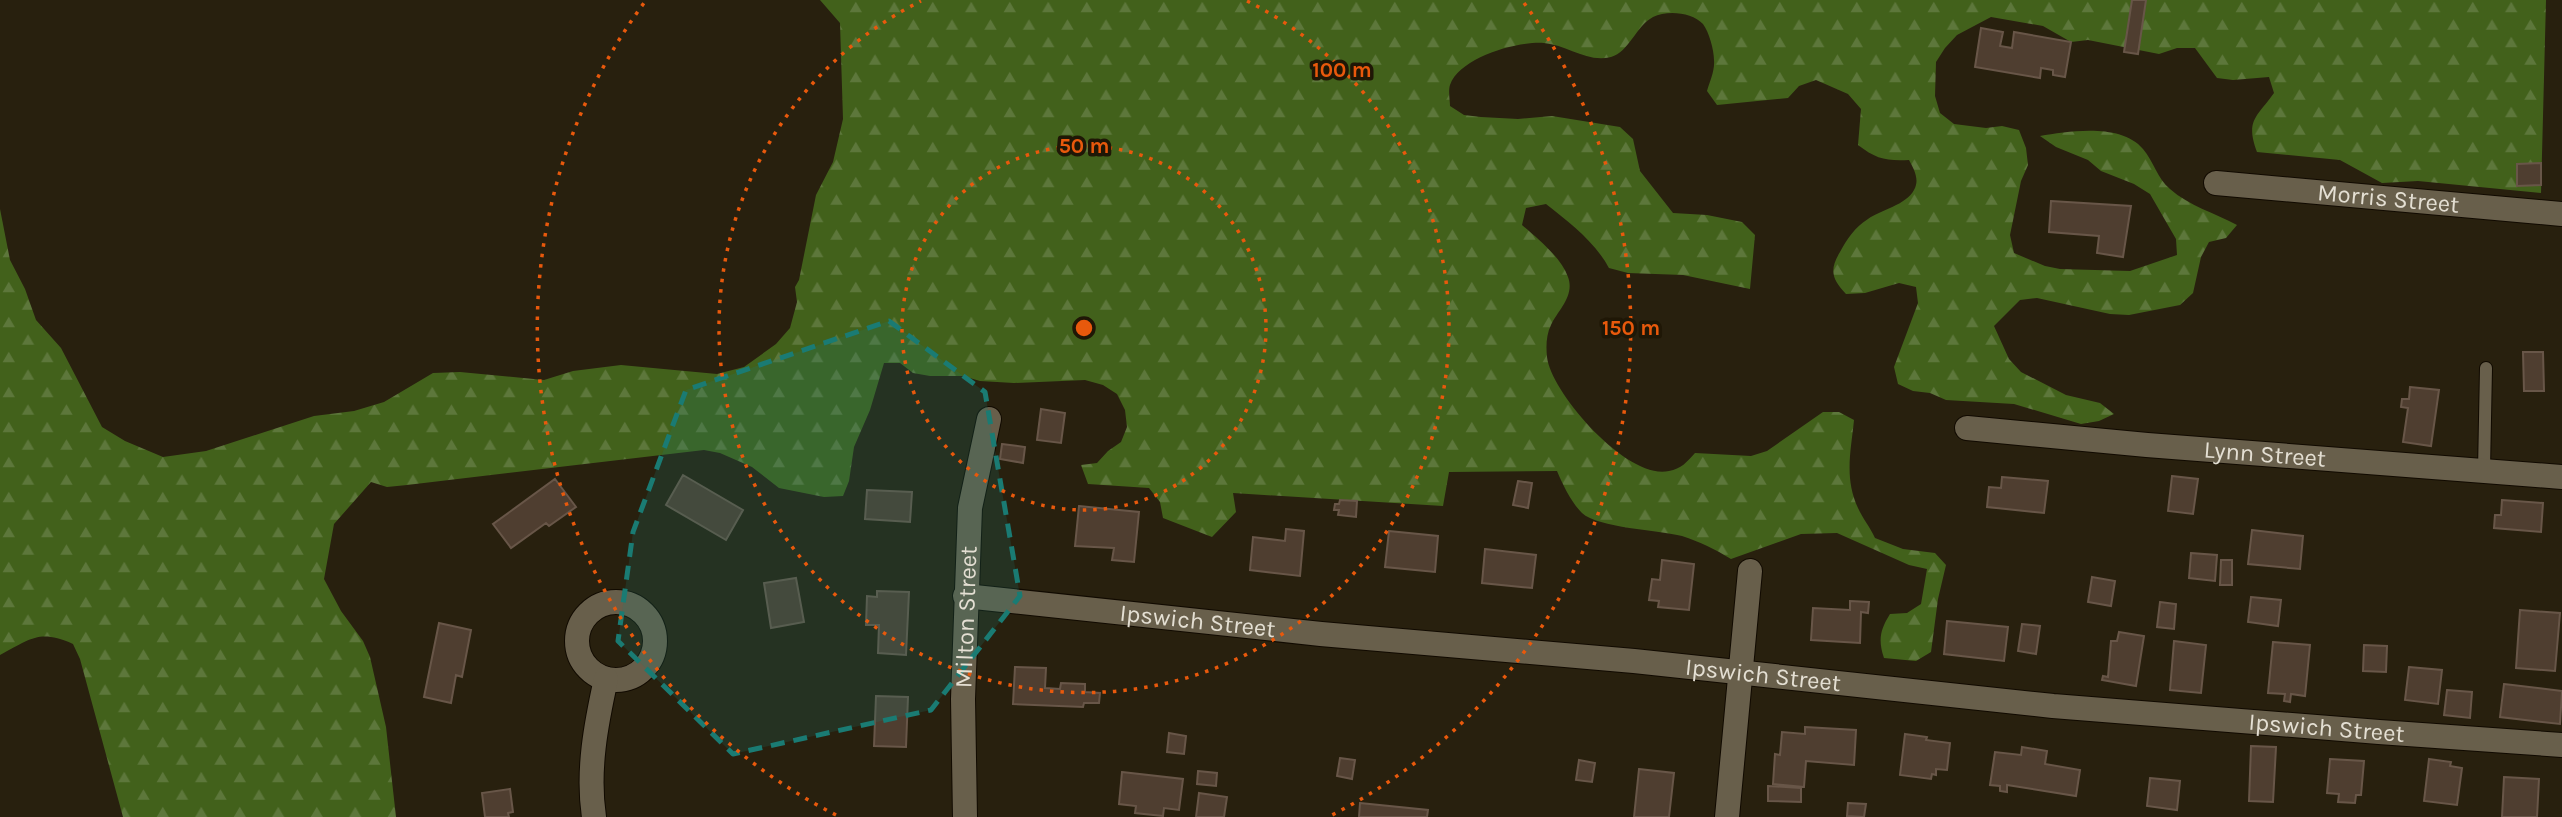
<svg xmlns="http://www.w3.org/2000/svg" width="2562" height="817" font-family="Karla,sans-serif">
  <defs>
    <pattern id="forest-firs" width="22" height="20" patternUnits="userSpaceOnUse" patternTransform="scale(1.75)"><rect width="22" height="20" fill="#42611b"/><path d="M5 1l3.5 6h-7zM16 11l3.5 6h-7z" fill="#5d773b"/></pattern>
  </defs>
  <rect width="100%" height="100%" fill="#28200e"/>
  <path fill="url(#forest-firs)" d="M820,0H2546L2541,193L2418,181L2382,183L2340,160L2257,152C2245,120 2257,117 2274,93L2269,77L2233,80L2217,78L2195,48H2177L2159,54L2088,40L2071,42L2043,26L1991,17L1957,35L1945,48L1936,62L1935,96L1940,113L1954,124L1986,128L2002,126L2019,130L2026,148L2028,165L2021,181L2010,235L2014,253L2045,266L2060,269L2130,271L2177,255L2176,239L2150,194L2134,184L2101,171L2088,160L2056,147L2040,136C2070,131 2121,123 2143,149C2154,162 2157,178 2170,189C2189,206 2215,213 2237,225L2226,238L2209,242L2201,257L2193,293L2180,305L2129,315L2110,314L2037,298L2020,300L1994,326L2009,359L2021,372L2066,395L2100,403L2114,414L2099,421L2081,424L2014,404L1946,400L1930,393L1913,391L1898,384L1894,367L1918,303L1916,287L1899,283L1865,293L1846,294C1832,279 1829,270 1840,252C1847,239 1855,227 1868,219C1881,210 1906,205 1914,190C1920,180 1914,169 1909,160C1886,161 1876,159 1858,145L1861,109L1848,94L1816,80L1799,86L1788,98L1717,105L1707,91C1710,81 1715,70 1714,60C1714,50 1709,32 1703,24C1692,12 1667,10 1653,17C1636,26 1629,52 1611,57C1587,63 1567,45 1544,43C1518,41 1460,57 1450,85C1448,91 1450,100 1450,106L1464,115L1481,117L1518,119L1552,116L1620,127L1633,139L1640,171L1673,213L1707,215L1742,222L1755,235L1750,289L1683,275L1628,273L1609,268C1595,242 1569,222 1546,204L1526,208L1522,225C1537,238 1561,257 1568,277C1575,296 1558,310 1551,325C1546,335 1546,347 1547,357C1551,393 1628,481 1669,471C1681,469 1687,462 1695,453L1751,456L1767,451L1823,412H1839L1854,420C1851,451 1844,478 1858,508C1863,519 1870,527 1875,538L1903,549L1935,553L1946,565L1938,599L1931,652L1916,661L1884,658C1878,640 1880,630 1890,614L1907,613L1921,604L1927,569L1909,565L1837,533L1801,534L1731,559C1715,549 1700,542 1682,536C1659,530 1598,528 1582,513C1571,502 1563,485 1557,471L1449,472L1443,506L1233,493L1236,512L1212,537L1163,518L1160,502L1149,488L1088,484L1081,465L1097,463L1108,451L1121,442L1127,427L1125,410L1117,394L1103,385L1085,380L1014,383L980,381L963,376H930L913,373L900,363H884L870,410L854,447L849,481L843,496L824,497L779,488L752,467L720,453L704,450L407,485L387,487L371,482L334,524L324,579L341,611L363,641L370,657L386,727L396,817H123L80,659L73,644C39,629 31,639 0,655V209L10,260L25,289L36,320L61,348L102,427L125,441L163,457L206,451L314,416L354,411L384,402L433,373L460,372L544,380L573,371L621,365L717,374L744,367L776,344L790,328L797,302L795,287L799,280L816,195L833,162L843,119L840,23Z"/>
  <path fill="#4f3e30" stroke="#685648" stroke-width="2" d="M2132,0H2146L2138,54L2124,52Z
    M1981,28L2003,32L2000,46L2012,48L2014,32L2071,42L2065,77L2053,75V70L2041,68L2040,78L1975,67Z
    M2541,163V185L2517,186V164Z
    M2051,201L2131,206L2123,257L2097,253L2099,236L2049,232Z
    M2523,352H2543L2544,391H2524Z
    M2410,387L2439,390L2431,446L2403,442L2408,408L2401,407L2402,399H2409Z
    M1041,409L1065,413L1061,443L1037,440Z
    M1002,444L1025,447L1023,463L1000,459Z
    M683,475L743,510L726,540L666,505Z
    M2172,476L2198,479L2193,514L2168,511Z
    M2002,477L2048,481L2044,513L1987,507L1989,487L2001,488Z
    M555,479L576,507L549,526L546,523L511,548L493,524Z
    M1518,481L1532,483L1528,508L1513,505Z
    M867,490L912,492L910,522L865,519Z
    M1340,500L1357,501L1356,517L1338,515L1339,510H1334L1335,504H1339Z
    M2502,500L2543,503L2541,532L2494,528L2495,515H2501Z
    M1079,506L1139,512L1134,562L1112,560L1114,548L1075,546Z
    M1286,529L1304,531L1300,576L1250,570L1253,537L1285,541Z
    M2252,530L2303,536L2300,569L2248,564Z
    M1389,531L1438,536L1435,572L1385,567Z
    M1485,549L1536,555L1532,588L1482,583Z
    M2191,553L2217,555L2215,581L2189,578Z
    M1662,560L1694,564L1689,610L1658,607L1659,601L1649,600L1652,579L1660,580Z
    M2221,560H2232V585H2220Z
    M2092,577L2115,581L2111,606L2088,602Z
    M796,578L804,622L771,628L764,583Z
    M877,591L909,592L906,655L878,653L879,625H866L867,596L877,597Z
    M2251,597L2281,600L2278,626L2248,622Z
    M1850,601L1869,602L1868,613L1861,612L1860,643L1811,640L1813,608L1850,610Z
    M2160,602L2176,604L2174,629L2157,627Z
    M2520,610L2560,613L2555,671L2516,668Z
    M1947,621L2008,627L2004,661L1944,654Z
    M439,623L471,630L462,677L456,675L451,703L424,697Z
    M2022,624L2040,626L2036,654L2018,651Z
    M2119,632L2144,636L2136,686L2102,680L2103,676L2108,677L2111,641H2117Z
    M2174,641L2206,645L2201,693L2170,690Z
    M2273,642L2310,645L2305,696L2291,694L2290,702L2284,701L2285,694L2268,693Z
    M2364,645L2387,646L2386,672L2363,671Z
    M1015,667L1046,668L1045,688L1060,689L1061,683L1085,684V692L1100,693L1099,703H1084L1083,707L1013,704Z
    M2409,667L2442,670L2438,704L2405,700Z
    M2504,684L2562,691L2560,724L2500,717Z
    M2447,690L2472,692L2470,718L2444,715Z
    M876,696L908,697L906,747L874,746Z
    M1805,727L1856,730L1854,765L1806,761L1804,787L1773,784L1775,754L1780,755L1782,732L1805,734Z
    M1169,733L1186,736L1184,754L1167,752Z
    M1905,734L1927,737L1926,740L1950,743L1947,770L1936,769V775L1932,774L1931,779L1900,775Z
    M2251,746L2276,747L2273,802L2249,801Z
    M2022,747L2047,751L2045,764L2080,770L2076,796L2007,785V792L2000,791V786L1990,785L1995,752L2021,755Z
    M1340,758L1355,760L1352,779L1337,776Z
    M2330,759L2364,761L2361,795H2356L2355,803L2338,802L2339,794L2327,793Z
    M2429,759L2451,762L2450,766L2462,768L2457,805L2424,801Z
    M1579,760L1595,763L1592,782L1576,780Z
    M1639,769L1674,773L1669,817H1634Z
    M1198,771L1217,773L1216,786L1197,784Z
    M1122,772L1183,779L1179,810L1164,808L1163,816L1135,813L1136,806L1119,804Z
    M2504,777L2539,779L2537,817H2502Z
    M2150,778L2180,781L2177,810L2147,806Z
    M1768,786L1801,788V802L1768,801Z
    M510,789L513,812L508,813L509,817H485L482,793Z
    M1199,793L1227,797L1224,817H1196Z
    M1360,803L1428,810L1427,817H1359Z
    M1848,803L1866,804L1864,817L1847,816Z"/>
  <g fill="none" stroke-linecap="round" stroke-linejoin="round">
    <g stroke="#110a00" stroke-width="14">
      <path id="service" d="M2484,470L2486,368"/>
    </g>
    <g stroke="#110a00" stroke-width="26">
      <g id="minor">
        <path id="s1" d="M2216,183L2562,214"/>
        <path id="s2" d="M1967,428L2147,445L2562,477"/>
        <path id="s3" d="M965,596L1321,634L1634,661L2053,706L2379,732L2562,745"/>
        <circle cx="616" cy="641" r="39"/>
        <path d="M594,817C587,771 596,724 606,679"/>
        <path id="s4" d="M965,817L963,699L970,508L989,419"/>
        <path d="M1727,817L1750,571"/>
      </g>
    </g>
    <use href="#service" stroke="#685f4b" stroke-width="12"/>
    <use href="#minor" stroke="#685f4b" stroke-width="24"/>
  </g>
  <path fill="#1a7b73" fill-opacity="0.2" stroke="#1a7b73" stroke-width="5" stroke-dasharray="14 9" stroke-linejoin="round" d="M889,321L985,392L1020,596L931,710L733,754L618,641L633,532L686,390Z"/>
  <g fill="none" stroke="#e8590c" stroke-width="3.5" stroke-dasharray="3.5 7">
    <circle cx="1084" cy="328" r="182"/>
    <path d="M1247 1A365 365 0 1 1 921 1"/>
    <path d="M836 815A547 547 0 0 1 644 3M1524 3A547 547 0 0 1 1332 815"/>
  </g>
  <g text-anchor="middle" stroke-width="7" stroke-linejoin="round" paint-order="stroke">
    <g font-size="24" fill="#e4dfd3" stroke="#1f1706">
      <text dy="8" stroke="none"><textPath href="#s1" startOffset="173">Morris Street</textPath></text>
      <text dy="8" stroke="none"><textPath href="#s2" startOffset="299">Lynn Street</textPath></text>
      <text dy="8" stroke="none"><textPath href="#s4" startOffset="200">Milton Street</textPath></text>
      <text dy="8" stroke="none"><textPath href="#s3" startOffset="234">Ipswich Street</textPath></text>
      <text dy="8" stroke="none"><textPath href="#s3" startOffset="802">Ipswich Street</textPath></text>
      <text dy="8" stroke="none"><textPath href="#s3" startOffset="1368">Ipswich Street</textPath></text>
    </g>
  </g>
  <circle cx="1084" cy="328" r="10" fill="#e8590c" stroke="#1f1706" stroke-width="3.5"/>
  <g font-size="21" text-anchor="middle" font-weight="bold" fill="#e8590c" stroke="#1f1706" stroke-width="7" stroke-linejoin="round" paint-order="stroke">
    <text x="1342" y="77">100 m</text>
    <text x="1084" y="153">50 m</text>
    <text x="1631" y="335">150 m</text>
  </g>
</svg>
